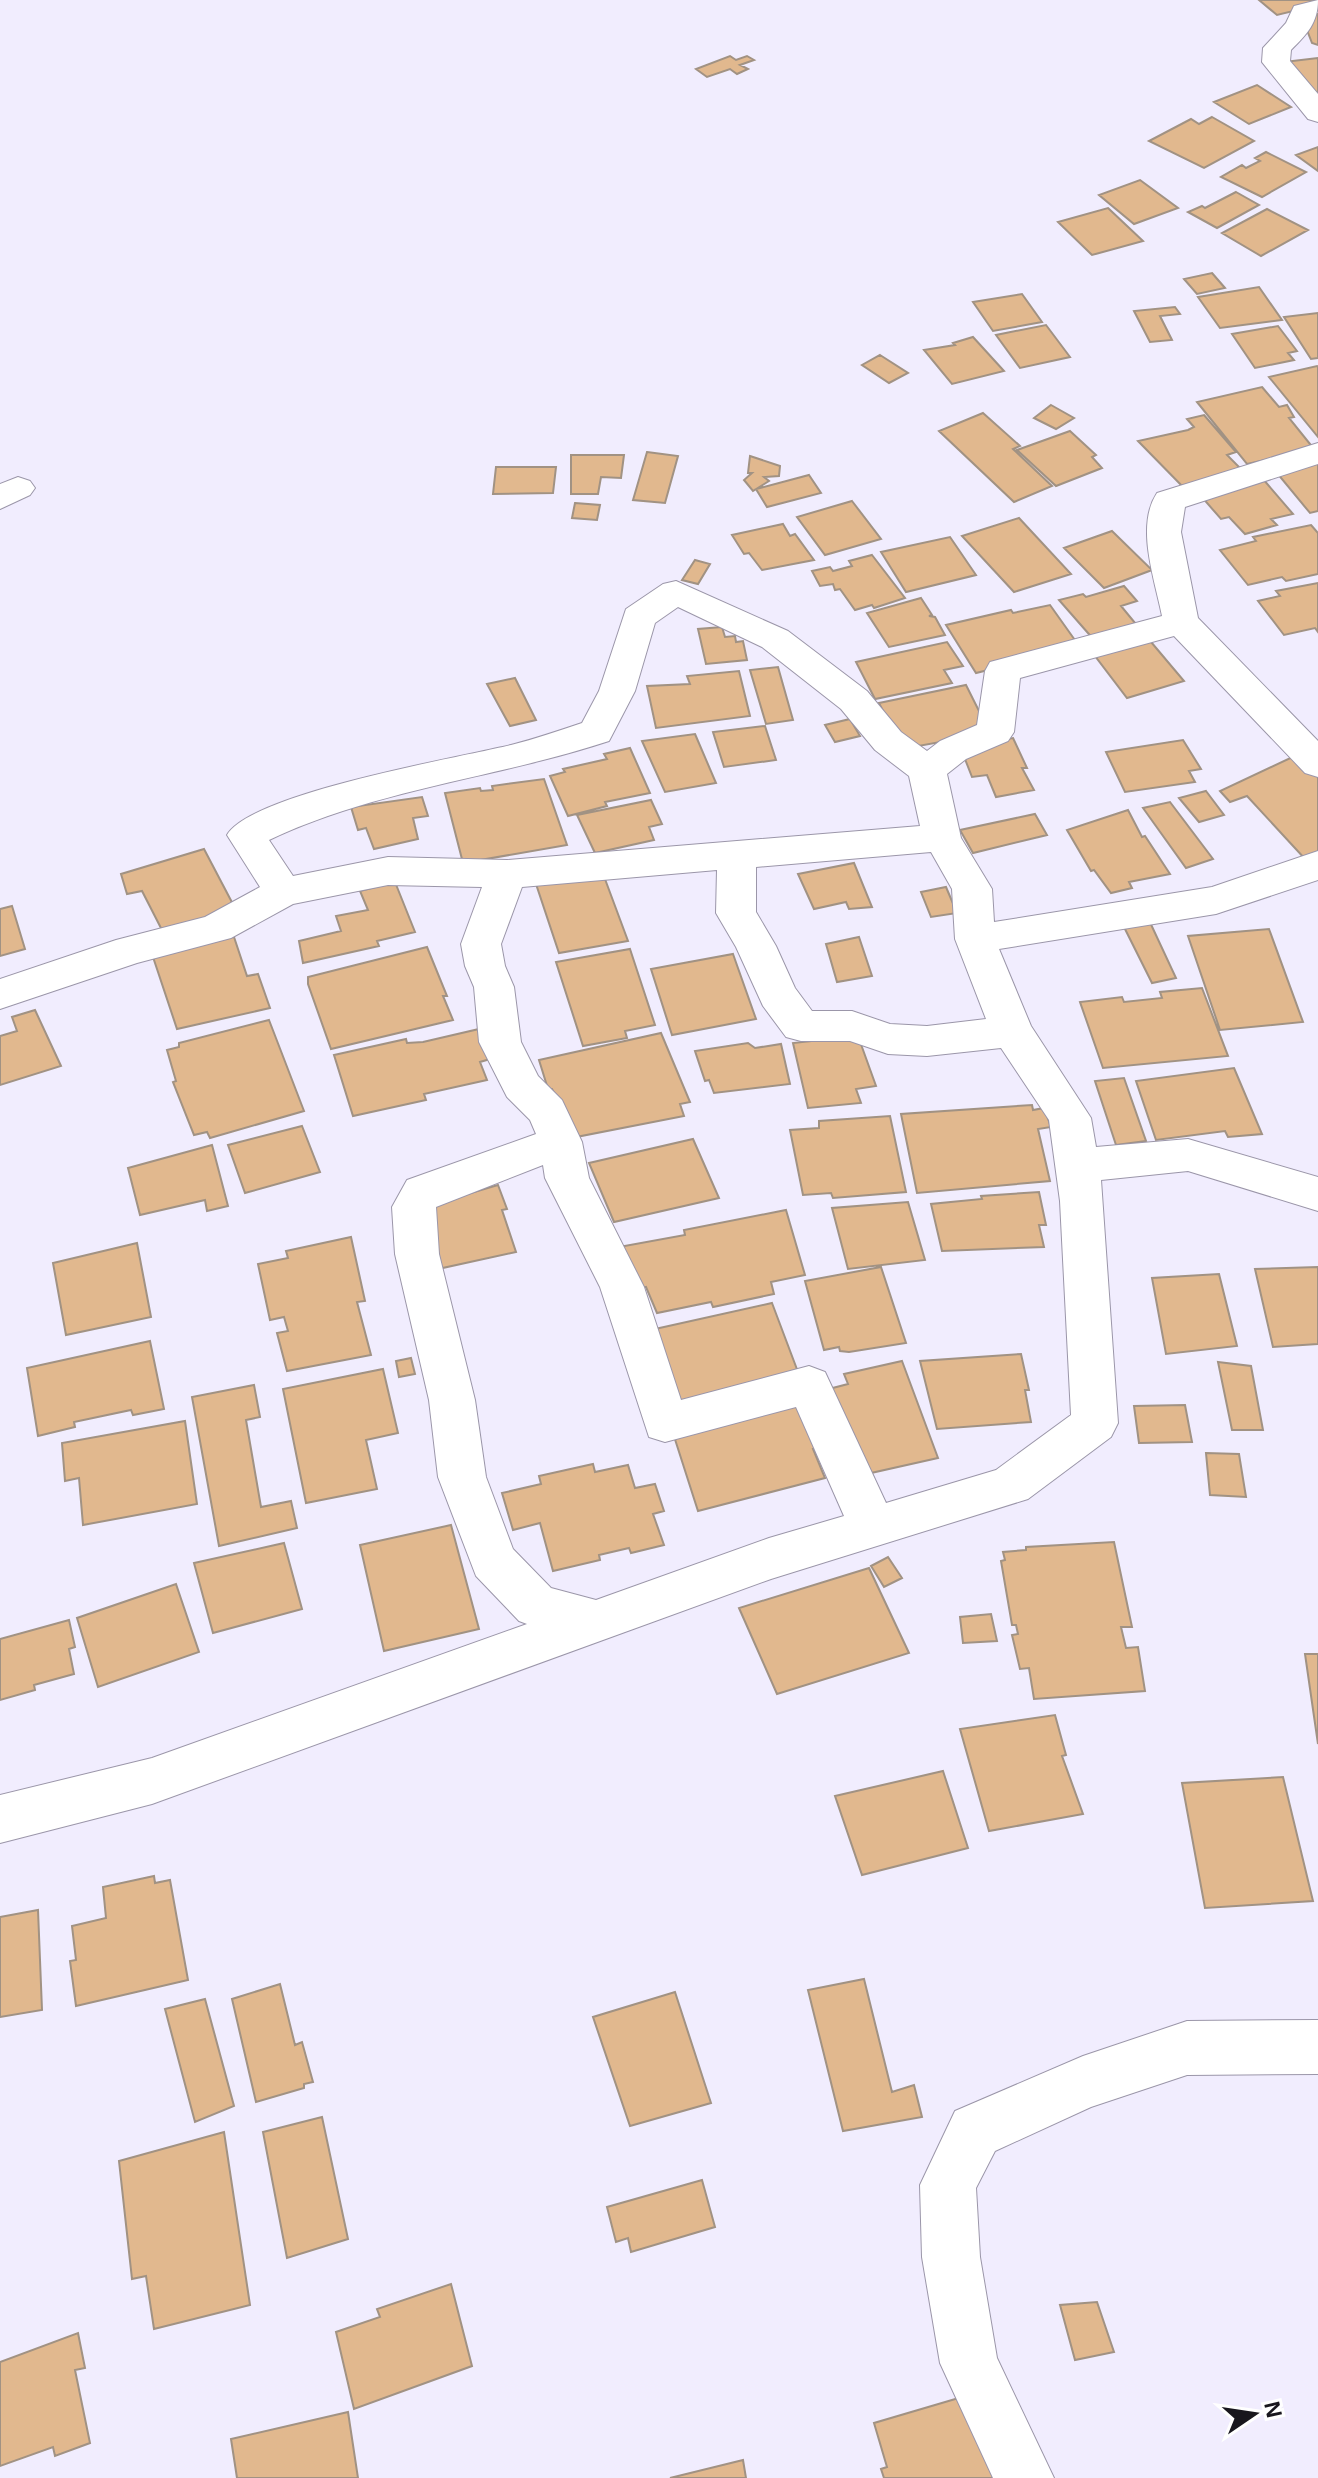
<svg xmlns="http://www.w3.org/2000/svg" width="1318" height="2478" font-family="Helvetica,sans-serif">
  <rect width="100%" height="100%" fill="#f1edfe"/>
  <path fill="#e1b88e" stroke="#a19283" stroke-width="2" d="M1259,0H1316L1318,5L1277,15Z
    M1307,14H1318V45L1312,43L1305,25Z
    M730,56L736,60L747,56L754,60L740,65L748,69L737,74L730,69L707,77L696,69Z
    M1318,58V104L1284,62Z
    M1257,85L1291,107L1249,124L1214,102Z
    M1212,117L1254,141L1204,168L1149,141L1191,119L1199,124Z
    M1318,147V171L1296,155Z
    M1266,152L1306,172L1262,197L1221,177L1242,165L1246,168L1260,161L1255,158Z
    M1140,180L1178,208L1134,224L1099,195Z
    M1236,192L1259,205L1217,228L1188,212L1202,206L1205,208Z
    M1108,208L1143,241L1092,255L1058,222Z
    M1267,209L1308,230L1261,256L1222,233Z
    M1212,273L1225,288L1197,294L1184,279Z
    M1259,287L1282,320L1220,328L1198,297Z
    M1022,294L1042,322L993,331L973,302Z
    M1175,307L1180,314L1160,316L1172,340L1150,342L1134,311Z
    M1318,313V358L1311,359L1284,317Z
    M1046,325L1070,357L1020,368L996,335Z
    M1278,326L1297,351L1288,353L1294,360L1255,368L1232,334Z
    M973,337L1004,371L952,384L924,350L955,345L953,343Z
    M880,355L908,373L889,383L862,365Z
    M1317,366L1318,367V437L1269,377Z
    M1262,387L1279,407L1287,405L1294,417L1289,418L1314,449L1247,464L1197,402Z
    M1051,405L1074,418L1056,429L1034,418Z
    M983,413L1020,446L1013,449L1052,486L1014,502L939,431Z
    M1204,415L1236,452L1227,455L1244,472L1187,491L1138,441L1188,430L1194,427L1187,419Z
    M1070,431L1096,455L1092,457L1102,468L1056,486L1017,450Z
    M647,452L678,456L665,503L633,500Z
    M571,455H624L621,478L601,477L598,494H571Z
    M750,456L780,466L779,476L764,477L769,481L753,491L744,480L752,473H748Z
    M1318,462V511L1310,513L1277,473Z
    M496,467H556L553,493L493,494Z
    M809,475L821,493L767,507L756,489Z
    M1263,479L1293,514L1271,519L1277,525L1245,534L1229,517L1221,519L1201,496Z
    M852,501L881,539L825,555L797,517Z
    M575,503L600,505L597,520L572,518Z
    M1019,518L1071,574L1014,592L962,536Z
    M783,524L790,536L795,534L814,560L762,570L749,553L744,554L732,535Z
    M1311,525L1318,533V574L1286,581L1282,577L1248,585L1220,550L1256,541L1253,537Z
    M1112,531L1152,570L1104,588L1064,548Z
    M950,537L976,575L906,592L881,552Z
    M872,555L905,598L874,608L872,605L855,610L840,589L835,590L833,584L820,586L812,571L830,567L833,571L852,566L849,561Z
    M695,560L710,564L698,584L682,580Z
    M1318,583V632L1315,628L1284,635L1258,601L1280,596L1276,591Z
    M1124,586L1137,601L1121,606L1140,629L1095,641L1059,600L1083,594L1086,597Z
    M921,598L932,615L929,616L935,617L945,635L889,647L867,613Z
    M1050,605L1077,643L1044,656L976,673L946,625L1011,610L1013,613Z
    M722,627L725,637L735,636L736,642L743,641L747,660L706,664L698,629Z
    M1146,636L1184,681L1127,698L1092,652Z
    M947,642L963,666L944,670L952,683L875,699L856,662Z
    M778,667L793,720L766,724L750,670Z
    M739,671L750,716L656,728L647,686L690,684L687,676Z
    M515,678L536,720L510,726L487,684Z
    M966,685L990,733L902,749L879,703Z
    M850,719L860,736L835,742L825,725Z
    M765,726L776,760L724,767L713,732Z
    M695,734L716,783L665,792L642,741Z
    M1013,738L1027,768H1022L1034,790L996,797L987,775L972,777L963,754L978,744Z
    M1183,740L1201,769L1189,771L1195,782L1125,792L1106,752Z
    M630,748L650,793L605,802L607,806L568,816L550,776L565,772L563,769L607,759L604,754Z
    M1299,754L1318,774V855L1306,860L1247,796L1230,802L1220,791Z
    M544,779L567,845L463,863L445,793L480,788L481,791L493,790L492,786Z
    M1206,791L1224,815L1199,822L1179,798Z
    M422,797L428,816L413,818L418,839L374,849L366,828L358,830L351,807Z
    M651,800L662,824L649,827L654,840L595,853L577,815Z
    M1170,802L1213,859L1186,868L1143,808Z
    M1128,810L1142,837L1145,836L1170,874L1129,882L1132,888L1111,893L1094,870L1091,871L1067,830Z
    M1035,814L1047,835L973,853L960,830Z
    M204,849L236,910L164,934L142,891L127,894L121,874Z
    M854,863L872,907L849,909L846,902L814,909L798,874Z
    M602,871L628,941L559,953L536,884Z
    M395,882L415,932L377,941L379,946L303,963L299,941L341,931L336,916L368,910L360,891Z
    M946,887L957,913L931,917L921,892Z
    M12,906L25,949L0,956V909Z
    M1148,918L1176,978L1152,983L1121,921Z
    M1269,929L1303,1022L1220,1030L1188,936Z
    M232,931L247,976L258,974L270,1008L177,1029L151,951Z
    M859,937L872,976L837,982L826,944Z
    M427,947L447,996H443L453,1020L331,1049L308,984V977Z
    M630,949L655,1025L625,1031L627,1038L583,1046L556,962Z
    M733,954L756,1019L672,1035L651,969Z
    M1202,988L1228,1056L1103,1068L1080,1002L1122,997L1124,1002L1162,998L1160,992Z
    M35,1010L61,1066L0,1085V1036L17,1031L12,1017Z
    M269,1020L304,1111L210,1138L207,1132L194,1135L173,1082L176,1081L167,1050L179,1047V1043Z
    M479,1029L490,1059L480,1062L487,1080L424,1094L426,1100L353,1116L334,1055L406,1039L407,1043L423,1042Z
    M661,1033L690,1102L680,1104L684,1116L576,1137L552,1089H548L539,1060Z
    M858,1036L876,1086L856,1089L861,1103L808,1108L793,1043Z
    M748,1043L755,1048L781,1044L790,1084L714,1093L709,1080L705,1081L695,1051Z
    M1234,1068L1262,1134L1228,1137L1225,1131L1156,1140L1136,1081Z
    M1124,1078L1146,1141L1116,1145L1095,1081Z
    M1032,1105L1033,1110L1044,1108L1051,1127L1038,1129L1050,1181L917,1193L901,1114Z
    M890,1116L906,1192L833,1198L831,1193L803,1195L790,1130L819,1128V1121Z
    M302,1126L320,1172L245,1193L228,1145Z
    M693,1139L719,1198L614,1222L589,1163Z
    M212,1145L228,1206L207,1211L205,1200L140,1215L128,1168Z
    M498,1185L507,1209L502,1210L516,1252L438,1269L416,1209Z
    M1039,1192L1046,1225H1039L1044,1247L942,1251L931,1204L982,1199L981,1196Z
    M908,1202L925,1260L848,1269L832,1208Z
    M786,1210L805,1275L771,1282L774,1294L713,1307L711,1302L657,1313L646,1287L633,1290L619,1247L685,1235L684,1230Z
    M351,1237L365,1301L357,1302L371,1355L287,1371L277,1333L288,1331L284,1317L270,1320L258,1264L288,1258L286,1251Z
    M137,1243L151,1317L66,1335L53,1263Z
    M881,1267L906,1343L849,1352L840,1351L839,1347L824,1350L805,1281Z
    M1318,1267V1344L1273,1347L1255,1269Z
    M1219,1274L1237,1346L1166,1354L1152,1278Z
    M772,1303L801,1380L681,1407L655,1329Z
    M150,1341L164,1409L133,1415L131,1410L74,1422L75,1427L38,1436L27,1368Z
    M1021,1354L1029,1390H1025L1031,1422L937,1429L920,1361Z
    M411,1358L415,1374L399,1377L396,1361Z
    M902,1361L938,1458L862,1475L825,1390L848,1384L844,1374Z
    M1218,1362L1251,1366L1263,1430H1232Z
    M383,1369L398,1433L366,1440L377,1489L306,1503L283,1389Z
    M254,1385L260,1417L246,1420L261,1507L291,1501L297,1528L219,1546L192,1397Z
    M799,1397L820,1447L813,1449L825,1478L698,1511L672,1430Z
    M1185,1405L1192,1442L1139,1443L1134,1406Z
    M185,1421L197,1504L83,1525L79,1478L65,1481L62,1443Z
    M1206,1453L1239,1454L1246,1497L1210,1495Z
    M593,1464L595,1472L628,1465L635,1488L655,1484L664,1511L653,1514L664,1545L631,1553L629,1548L599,1555L600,1560L553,1571L540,1523L513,1530L502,1493L541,1484L539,1476Z
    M451,1525L479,1629L384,1651L360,1545Z
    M1114,1542L1132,1627H1121L1126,1648L1138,1647L1145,1691L1034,1699L1029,1668L1020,1669L1012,1635L1018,1634L1016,1625H1012L1001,1561L1005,1560L1003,1552L1026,1550V1547Z
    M284,1543L302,1609L213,1633L194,1563Z
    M888,1557L902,1578L884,1587L871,1566Z
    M869,1568L909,1653L777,1694L739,1608Z
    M176,1584L199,1652L98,1687L77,1618Z
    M991,1614L997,1641L963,1643L960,1617Z
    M69,1620L75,1647L69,1649L74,1674L34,1685L35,1690L0,1700V1639Z
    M1305,1654H1318V1744Z
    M1055,1715L1066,1755L1062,1756L1083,1814L989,1831L960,1729Z
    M943,1771L968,1848L862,1875L835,1796Z
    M1283,1777L1313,1901L1205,1908L1182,1783Z
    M154,1876L155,1883L170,1880L188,1980L76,2006L70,1961L76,1960L72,1926L106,1918L103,1887Z
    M38,1910L42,2010L0,2017V1917Z
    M864,1979L892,2092L914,2085L922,2117L843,2131L808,1990Z
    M280,1984L295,2045L302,2042L313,2082L304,2084V2088L256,2102L232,1999Z
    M675,1992L711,2103L630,2126L593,2017Z
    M205,1999L234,2106L195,2122L165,2009Z
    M322,2117L348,2239L287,2258L263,2132Z
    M224,2132L250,2305L154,2329L146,2276L132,2279L119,2161Z
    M702,2180L715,2227L631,2252L628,2238L616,2242L607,2207Z
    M451,2284L472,2366L354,2409L336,2332L380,2317L377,2309Z
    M1097,2302L1114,2352L1075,2360L1060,2305Z
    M78,2333L85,2368L75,2370L90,2443L55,2456L53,2447L0,2466V2362Z
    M979,2392L1004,2478H884L881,2469L887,2467L874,2423Z
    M348,2412L358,2478H237L231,2439Z
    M743,2460L746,2478H670Z"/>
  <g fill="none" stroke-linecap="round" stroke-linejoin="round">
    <g stroke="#9b96a9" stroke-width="2">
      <path id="street" d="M1318,0C1318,23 1307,34 1291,50L1290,61L1318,94V122L1308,119L1262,62L1263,48L1286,23L1294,6Z
        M1318,443V464L1185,507L1181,532L1198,618L1318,741V777L1305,773L1174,636L1020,678L1014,732L1008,741L966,759L947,774L961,838L992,889L994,922L1212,887L1318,851V880L1216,914L999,949L1031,1026L1091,1118L1096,1147L1188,1139L1318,1177V1211L1188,1171L1101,1180L1118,1423L1111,1437L1028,1499L771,1579L152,1804L0,1843V1795L152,1758L527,1624L519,1621L476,1576L438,1477L429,1400L395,1254L392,1207L407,1180L536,1134L530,1120L507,1097L479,1042L474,987L465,966L461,944L482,887L388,885L293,904L231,938L137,963L0,1009V979L116,940L205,917L260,887L227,835C252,793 457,758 511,745C535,739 558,731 582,723L599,691L626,609L663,584L676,581L788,631L867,691L901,732L927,751L940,741L977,725L985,671L990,662L1162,616C1155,580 1135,526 1157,493ZM678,607L762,647L841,709L875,750L909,776L920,826L507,860L388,857L293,876L269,840C376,789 497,778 609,741L635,691L655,623ZM931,852L952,889L955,939L986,1019L927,1026L890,1024L852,1011H812L795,988L776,946L756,912V867ZM717,870L716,913L736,947L763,1006L786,1037L801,1041H850L888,1054L927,1056L1001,1048L1049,1120L1060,1201L1071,1415L996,1470L886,1503L825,1372L809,1366L681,1400L644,1287L589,1178L582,1142L562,1100L538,1076L521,1042L514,987L505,966L501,944L522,887ZM543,1165L545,1178L600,1287L649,1437L665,1442L796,1407L844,1516L769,1538L596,1600L551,1588L513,1549L486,1477L475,1400L439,1254L436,1207Z
        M18,477L30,481L35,488L30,495L0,509V484Z
        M1318,2020V2074L1187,2075L1091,2107L995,2151L976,2188L980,2257L997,2358L1054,2478H993L940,2363L922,2257L920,2185L955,2111L1083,2056L1187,2021Z"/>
    </g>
    <use href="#street" fill="#fff" fill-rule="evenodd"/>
  </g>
  <g transform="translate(1254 2414) rotate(77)" stroke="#ffffff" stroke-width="6" paint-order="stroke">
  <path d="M0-6L14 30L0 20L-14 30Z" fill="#18161d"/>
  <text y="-12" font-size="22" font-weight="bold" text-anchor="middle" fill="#18161d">N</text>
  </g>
</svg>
